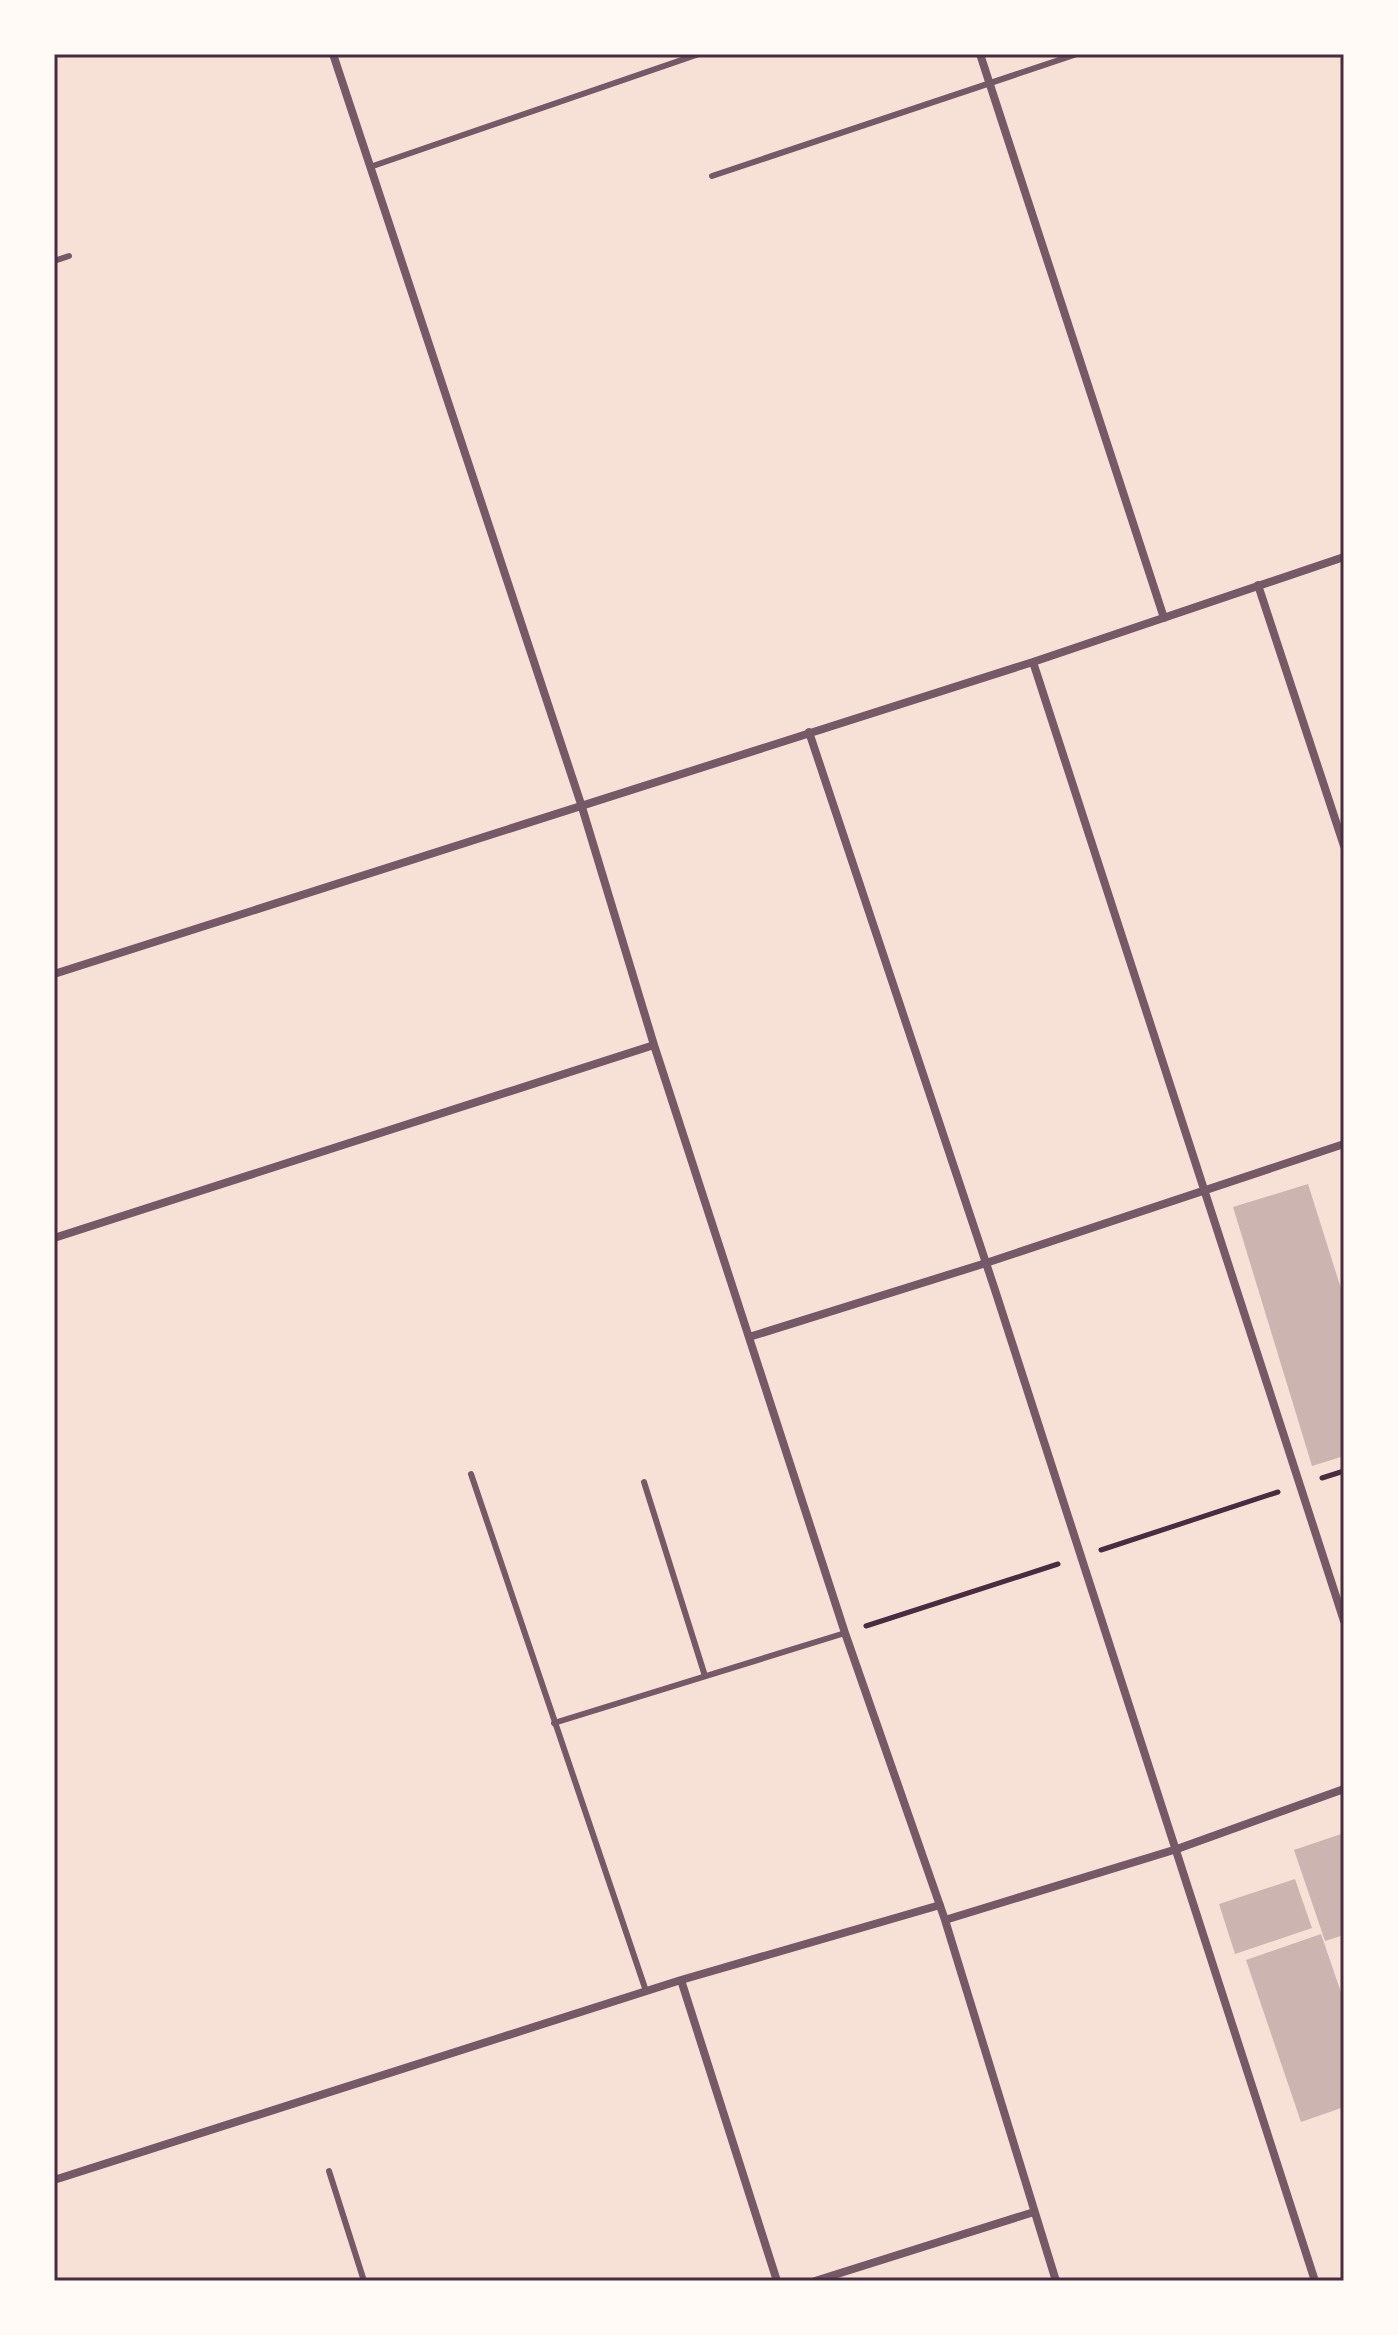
<svg xmlns="http://www.w3.org/2000/svg" width="1398" height="2335" font-family="Inter,sans-serif">
  <rect width="100%" height="100%" fill="#f7e1d7"/>
  <path fill="#ccb4b1" d="M1308,1184L1344,1298V1456L1312,1466L1233,1207Z
    M1344,1833V1935L1325,1941L1294,1850Z
    M1295,1879L1312,1928L1235,1954L1219,1904Z
    M1321,1934L1344,2001V2107L1301,2122L1246,1960Z"/>
  <g fill="none" stroke-linecap="round" stroke-linejoin="round">
    <path stroke="#4a2c40" stroke-width="5" d="M1322,1478L1344,1471
      M1101,1550L1278,1492
      M866,1626L1058,1564"/>
    <path stroke="#755966" stroke-width="6" d="M370,167L699,54
      M712,176L1077,54
      M54,261L69,256
      M471,1474L646,1991
      M644,1482L705,1676
      M554,1723L845,1633
      M329,2171L364,2281"/>
    <path stroke="#755966" stroke-width="8" d="M333,54L581,804L654,1045L845,1633L945,1920L1056,2281
      M980,54L1164,618
      M1258,585L1344,846
      M1033,662L1344,1621
      M809,732L994,1287L1315,2281
      M54,974L1033,662L1344,557
      M54,1238L654,1045
      M749,1337L986,1263L1344,1144
      M945,1920L1177,1849L1344,1789
      M681,1980L777,2281
      M54,2180L681,1980L940,1905
      M815,2281L1034,2212"/>
  </g>
  <rect width="1398" height="2335" fill="none" stroke="#fffaf5" stroke-width="112"/>
  <rect x="56" y="56" width="1286" height="2223" fill="none" stroke="#4a2c40" stroke-width="3"/>
</svg>
